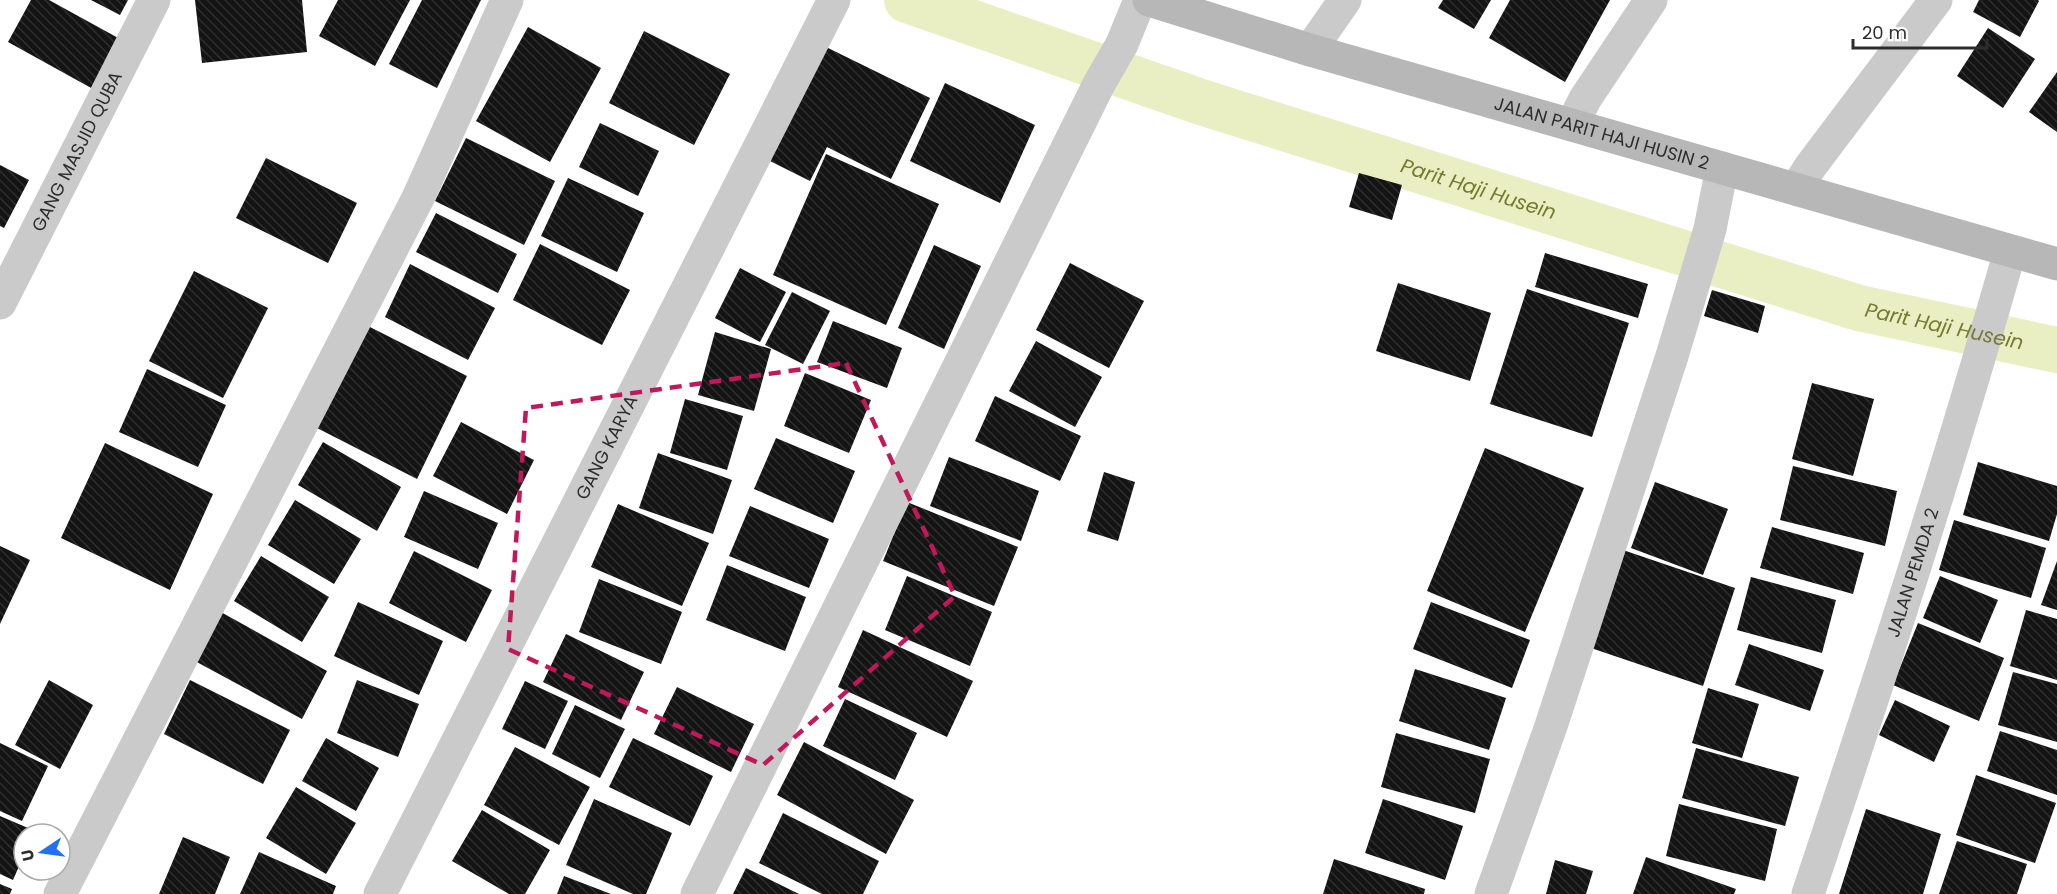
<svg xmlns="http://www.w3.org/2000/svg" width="2057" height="894" font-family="Poppins,sans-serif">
  <defs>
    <pattern id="building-back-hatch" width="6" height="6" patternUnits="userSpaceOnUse" patternTransform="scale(1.5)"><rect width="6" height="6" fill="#141414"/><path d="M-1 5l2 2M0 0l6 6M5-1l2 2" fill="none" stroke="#2e2e2e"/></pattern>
  </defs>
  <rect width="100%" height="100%" fill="#fff"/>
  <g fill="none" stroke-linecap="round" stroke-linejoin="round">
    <path stroke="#eaeec3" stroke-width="46" id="s1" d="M907,0L1201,102L1859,308L2057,350"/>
  </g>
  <path fill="url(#building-back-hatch)" d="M31,0H49L120,39L93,89L8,42Z
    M91,0H128L120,15Z
    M195,0H302L307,52L202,63Z
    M338,0H410L375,66L319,36Z
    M422,0H481L437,88L389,64Z
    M1443,0H1491L1474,29L1438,8Z
    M1510,0H1610L1565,82L1489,38Z
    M1979,0H2038L2039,1L2020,37L1973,12Z
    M528,27L601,68L550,162L476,121Z
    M1988,28L2035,59L2003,108L1957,76Z
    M644,31L730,74L694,145L609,103Z
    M826,47L930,98L891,179L827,147L810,181L770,161Z
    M2057,72V132L2029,112Z
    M945,83L1035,125L1000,203L910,161Z
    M600,123L659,151L638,196L579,167Z
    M466,138L555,181L524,245L435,201Z
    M826,154L939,204L886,325L773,275Z
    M266,158L357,203L328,263L236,218Z
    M0,165L29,180L4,228L0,226Z
    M1359,173L1402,185L1392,220L1349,207Z
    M568,178L644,213L617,272L541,236Z
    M436,213L517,254L498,293L416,252Z
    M540,244L630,290L602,345L513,300Z
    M934,245L981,266L944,349L898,328Z
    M1545,253L1648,284L1638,318L1535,287Z
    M1070,263L1144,301L1109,368L1036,330Z
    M410,264L495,308L468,360L385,317Z
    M740,268L786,292L760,342L715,318Z
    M194,271L268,308L223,398L149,361Z
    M1398,283L1491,313L1470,381L1376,351Z
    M1527,289L1629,323L1592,437L1490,404Z
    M1712,290L1765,306L1758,333L1704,316Z
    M792,292L830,311L803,364L765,345Z
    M833,321L902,348L887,388L817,362Z
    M364,324L467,376L417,479L313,426Z
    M715,332L771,349L754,411L698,395Z
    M1036,341L1102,377L1075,427L1009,391Z
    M147,369L226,405L198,467L119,432Z
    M805,373L871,400L849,453L784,426Z
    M1812,383L1874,399L1853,476L1792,459Z
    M995,396L1081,436L1060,481L975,441Z
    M685,399L743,416L727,470L670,453Z
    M461,422L534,460L507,514L433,476Z
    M776,438L855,471L833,523L754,489Z
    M323,442L401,487L377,531L298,485Z
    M105,443L213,494L170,590L61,538Z
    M1485,448L1584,488L1525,632L1427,591Z
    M658,453L732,480L713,534L639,508Z
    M949,457L1039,491L1021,541L930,506Z
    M1978,462L2057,486V514L2049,541L1963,515Z
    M1793,466L1897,491L1885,546L1780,520Z
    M1104,472L1135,482L1118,541L1087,531Z
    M1655,482L1728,509L1703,575L1631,548Z
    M424,491L498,523L478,569L404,537Z
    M295,500L361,539L334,584L268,545Z
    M907,502L1018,547L994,606L883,561Z
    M618,504L709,543L682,606L591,567Z
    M750,506L829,539L809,588L729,556Z
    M1954,520L2046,548L2031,598L1939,570Z
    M1772,527L1864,553L1853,594L1760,568Z
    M0,546L30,560L0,624Z
    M1623,550L1735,588L1703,686L1591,648Z
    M414,551L492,590L466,642L389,603Z
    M261,556L329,597L302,642L234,601Z
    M2057,561V610L2041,605Z
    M727,565L806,597L785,651L706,620Z
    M907,576L992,612L970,666L885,630Z
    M1940,576L1998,600L1980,643L1923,618Z
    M1751,577L1836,600L1822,653L1737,630Z
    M599,579L682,612L661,664L579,632Z
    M358,602L443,641L419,695L334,656Z
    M1431,602L1530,640L1512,688L1413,649Z
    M2026,610L2057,619V680L2010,666Z
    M219,611L327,671L302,719L193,660Z
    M1918,623L2004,658L1979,721L1893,685Z
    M863,630L973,681L947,737L838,687Z
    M566,634L644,672L621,720L543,682Z
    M1749,644L1824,670L1810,711L1735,685Z
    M1415,669L1506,698L1489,750L1399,721Z
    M2013,672L2057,684V742L1998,725Z
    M49,680L93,705L60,769L15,745Z
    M190,680L290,730L263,784L164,734Z
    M357,680L419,704L398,757L337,733Z
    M525,681L568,701L545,749L502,729Z
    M677,687L754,724L731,772L654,734Z
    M1708,688L1759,704L1742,758L1692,743Z
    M845,699L917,733L895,780L823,746Z
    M1895,700L1950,726L1934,762L1879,735Z
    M575,705L625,729L600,778L552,754Z
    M2000,731L2057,750V795L1987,771Z
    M1396,733L1490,759L1475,813L1381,787Z
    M326,738L379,768L356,811L302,781Z
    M633,738L713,776L690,826L609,787Z
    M804,742L914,800L886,854L777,795Z
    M0,743L48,766L22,821L0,811Z
    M515,747L590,787L559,845L484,805Z
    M1696,748L1799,777L1785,826L1682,798Z
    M1976,775L2056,803L2035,863L1956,835Z
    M296,787L356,823L326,874L266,838Z
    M594,799L672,833L646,894H633L566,865Z
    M1383,799L1463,826L1445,880L1365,853Z
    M1679,804L1777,829L1765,881L1666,856Z
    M1866,809L1941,834L1923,894H1839Z
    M482,810L550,850L525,894H509L452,861Z
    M783,813L879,861L863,894H822L759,863Z
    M0,816L35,831L33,834H24V855L13,880L0,874Z
    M183,837L230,857L215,894H159Z
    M1957,841L2027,864L2017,894H1939Z
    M259,852L336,886L333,894H240Z
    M1646,857L1736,889L1734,894H1633Z
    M1334,859L1425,889L1424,894H1323Z
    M1555,860L1593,871L1586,894H1546Z
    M746,868L799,894H733Z
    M564,876L611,894H557Z
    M0,884L12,889L10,894H0Z"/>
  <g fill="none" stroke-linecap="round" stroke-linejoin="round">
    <g stroke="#cacaca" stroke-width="33">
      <path d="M1310,50L1345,0"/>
      <path d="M1572,125L1585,99L1651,0"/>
      <path d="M1796,189L1810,167L1936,0"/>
      <path id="s2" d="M0,303L154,0"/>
      <path d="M60,894L418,198L507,0"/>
      <path id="s3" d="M380,894L834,0"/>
      <path d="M697,894L1099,84L1122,44L1140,0"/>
      <path d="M1491,894L1551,726L1672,356L1710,229L1722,168"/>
      <path id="s4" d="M1808,894C1879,681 1949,467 2010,251"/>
    </g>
    <path stroke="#b7b7b7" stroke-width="33" id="s5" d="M1149,0L1310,50L2057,264"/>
  </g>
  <path fill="none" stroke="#c2185b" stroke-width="4.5" stroke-dasharray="12 8" stroke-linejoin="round" d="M846,363L955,596L763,765L508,649L526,408Z"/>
  <g text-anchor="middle" stroke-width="6" stroke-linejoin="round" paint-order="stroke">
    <g font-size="18" fill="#2d2d2d" stroke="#fff">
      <text dy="6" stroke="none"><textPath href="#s5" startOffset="472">JALAN PARIT HAJI HUSIN 2</textPath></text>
      <text dy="6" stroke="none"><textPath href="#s2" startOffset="170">GANG MASJID QUBA</textPath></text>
      <text dy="6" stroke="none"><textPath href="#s3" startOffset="501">GANG KARYA</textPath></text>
      <text dy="6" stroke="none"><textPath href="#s4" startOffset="338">JALAN PEMDA 2</textPath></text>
    </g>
    <g font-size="20" font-style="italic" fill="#757b2e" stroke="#fff">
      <text dy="7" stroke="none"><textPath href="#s1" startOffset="602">Parit Haji Husein</textPath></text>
      <text dy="7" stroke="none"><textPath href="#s1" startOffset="1088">Parit Haji Husein</textPath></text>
    </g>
  </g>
  <g transform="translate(42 852) rotate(257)"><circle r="28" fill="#ffffff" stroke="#ababab" stroke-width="1.5"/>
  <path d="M0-4.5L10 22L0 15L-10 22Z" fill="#2172f2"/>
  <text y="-9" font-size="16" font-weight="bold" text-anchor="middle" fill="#2d2d2d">U</text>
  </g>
  <path d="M1853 39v9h134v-9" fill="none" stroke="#2d2d2d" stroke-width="3"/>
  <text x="1862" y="39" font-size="18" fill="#2d2d2d" stroke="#ffffff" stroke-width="4.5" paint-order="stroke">20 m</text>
</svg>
